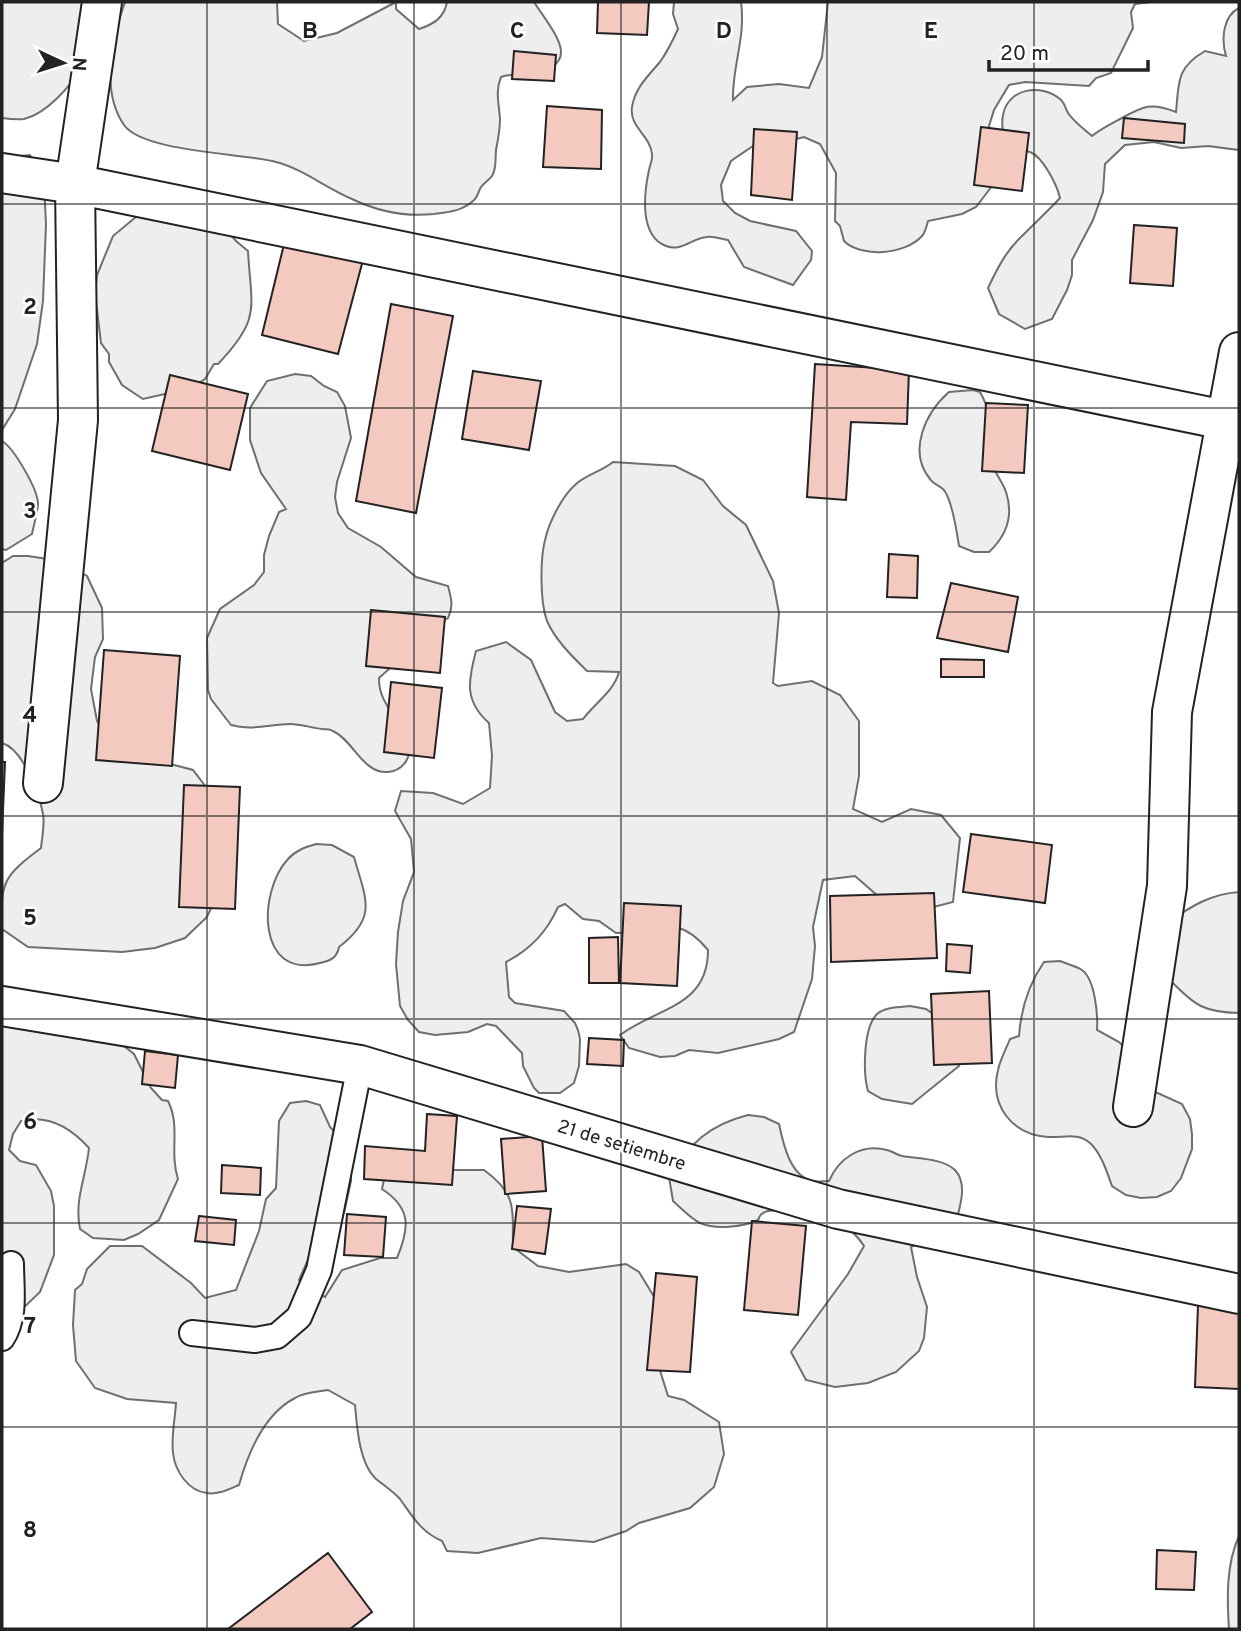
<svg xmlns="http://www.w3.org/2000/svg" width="1241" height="1631" font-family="Overpass,sans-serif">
  <rect width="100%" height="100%" fill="#fff"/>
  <path fill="#eee" stroke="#6f6f6f" stroke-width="2" d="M2,2H92C90,18 87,55 81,68C70,87 46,114 24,119C17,120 9,119 2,118Z
    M125,2H277L278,24L304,41L337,33L396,2V9L419,29C434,24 444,18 447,2H534C554,33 586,66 528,74C518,76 511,73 501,77C495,91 499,104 500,119C500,129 498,140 496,150C495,159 497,168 492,176C489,180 484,183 481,187C478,192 478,197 473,201C462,211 449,212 434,214C406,217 377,211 352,199C326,188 303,169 276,162C242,153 143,152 124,125C100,90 112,39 125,2Z
    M674,2H741C746,38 732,66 733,100L747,87L779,84L809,88L822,57L828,2H1151L1135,4L1131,12L1133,28L1111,73L1096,78L1089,86L1025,82L1009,85L994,110L989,126L992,186L976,207L962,214L928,221C927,225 925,233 922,236C905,255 861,258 844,241L840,226L835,221L836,173L820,144L804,137L784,142L756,144L731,161L721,185L723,201L735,213L750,221L796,231L812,251L811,260L793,285L744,267L728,240C721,239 714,236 707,237C692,238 682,252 666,246C639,236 644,193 649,170C650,165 653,159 652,154C650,135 629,127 632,107C635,88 648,76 660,62C667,52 673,40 678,29L673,14Z
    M1239,8V150L1208,146L1181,148L1154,142L1125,145L1105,164L1103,192L1093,220L1072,260V275L1067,290L1052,319L1025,329L999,314L988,288C997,269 1006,251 1021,237C1034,224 1047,212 1060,198C1057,185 1043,157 1030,152C1017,148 1018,153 1004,143C1003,133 1001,124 1003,115C1008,88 1041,83 1060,99C1065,103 1065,108 1068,113C1074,122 1084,129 1092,136C1102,128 1111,124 1122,118C1143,106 1152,102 1176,112C1179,82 1176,68 1205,51L1226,56C1221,39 1223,16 1239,8Z
    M30,155L44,183L46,224L43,301L37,344L15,409L2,430V158Z
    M137,216L225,228L236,241L248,251C251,308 262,318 218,364H214L205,379L191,388L143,399L122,385L109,362V354L101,343L95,293L97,275L113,236Z
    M295,374L311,376L324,386L337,392L345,406L351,438L337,482L335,497L338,513L348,528L381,547L416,577L448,586C451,598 454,606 448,618L441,622L379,678C378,706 405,722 409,746C411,760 401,771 388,772C363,774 353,740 333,731C328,728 328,730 322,729C311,728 302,724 290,724C271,724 251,731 231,725L211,699L208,690L207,638L220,609L254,585L264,572V555L269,536L279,512L286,509L261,473L250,440V408L267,381Z
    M973,390L980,392C995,418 988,434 992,462C994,473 1003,482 1006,492C1014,516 1006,536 989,552H974L959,546C957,533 952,498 943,489C939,485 933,484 930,479C907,451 926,412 949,392Z
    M2,441C14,448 39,491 38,505C37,514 34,524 32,534L6,550L2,549Z
    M613,462L675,466L703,480L723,506L746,525L773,581L779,613L773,683L778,686L812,681L840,695L859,721V776L853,809L882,822L911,809L941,815L960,838L953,902L922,910L878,896L855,876L823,880L813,927L815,946L812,979L794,1032L779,1039L718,1053L689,1050L675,1056L660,1057L629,1048L620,1035C658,1007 708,1007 708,950C676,911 657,932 616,933L599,921L583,919L565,904L558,907C547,932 531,949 506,962L509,997L515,1003L564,1011L575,1023L578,1030L580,1039L579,1066L574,1083L560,1093H539L534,1088L523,1066L522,1053L496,1026L487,1024L468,1032L435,1035L419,1032L408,1020L400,1006L396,964L398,932L403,901L414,872L411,839L395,811L401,791L433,793L463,804L490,788L492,756L489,723C464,701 468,681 476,651L506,642L531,660L555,712L567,721L583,719C595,703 614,691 619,672L587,671C572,656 556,641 547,621C540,602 540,560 545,540C549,522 562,496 576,484C586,475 602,471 613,462Z
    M13,556H28L60,561L87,576L102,608L103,639L95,657L91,689L97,721L105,735L163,762L193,770L212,795L220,889L207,917L185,938L155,948L122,952L28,947L2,929C0,881 4,876 41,848C42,837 45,824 43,814C39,793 23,749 2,743V563Z
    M316,844L332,845L354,857C366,900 378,917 339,947C337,958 330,961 320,963C256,980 258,891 288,859C296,850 306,847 316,844Z
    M1239,892V1013C1204,1012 1195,1006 1171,981L1169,922C1191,906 1211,894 1239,892Z
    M1060,961C1067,964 1076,966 1082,970C1095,979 1098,1015 1097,1030L1119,1042L1125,1048L1153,1091L1182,1104L1190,1119L1192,1134V1149L1181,1178L1171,1191L1157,1197L1141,1198L1126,1195L1112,1186C1107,1172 1101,1153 1090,1143C1078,1132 1063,1138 1048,1137C1013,1135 989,1106 998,1070C1000,1060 1006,1049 1010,1039L1019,1036C1021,1008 1028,985 1044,962Z
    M47,994L77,1005L105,1021L124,1046L134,1054L151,1088L162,1100L168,1101C181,1127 169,1151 178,1179L159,1220L138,1234L124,1240L93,1238L80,1229C74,1200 86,1177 89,1148C71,1128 49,1114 21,1121L13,1134L9,1150L20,1161L36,1165L51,1191L54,1206V1255L40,1292L18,1313L2,1314V1003L16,1004Z
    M910,1006L926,1009L939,1018L959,1066L912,1104L882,1099L868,1091C863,1073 863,1028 877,1014C885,1007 899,1007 910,1006Z
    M306,1101L320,1105L330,1127L351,1150V1181L344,1213L319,1235L299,1280L325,1297L342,1270L380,1258H397C410,1227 411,1208 382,1189L386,1170H484C518,1195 512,1208 513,1247L538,1266L569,1272L626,1264L639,1272L656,1300L657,1361L668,1396L684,1400L719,1422L724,1454L714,1487L690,1508L639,1523L626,1531L594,1542L541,1538L478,1553L447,1551L442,1541C421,1532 413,1517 400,1499C393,1491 383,1485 375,1478C359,1462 357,1427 355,1405L328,1390C317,1392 305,1392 295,1398C264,1414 248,1453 239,1485C229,1489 218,1495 207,1493C188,1491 175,1471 173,1453C171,1437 175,1419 176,1403L127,1399L95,1388L76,1361L73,1325L75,1290L82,1284L87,1269L110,1246H142L191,1283L205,1298L236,1290L259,1231L266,1199L276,1188L279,1121L290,1103Z
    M748,1115L764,1117L779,1124C783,1143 790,1176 812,1181C817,1182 824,1181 829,1181C839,1158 861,1143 887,1150C892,1151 897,1155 902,1156C918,1159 942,1158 955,1170C967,1183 961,1203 957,1218L938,1233L911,1247L917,1277L927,1307L924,1338L919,1351L896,1372L868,1383L835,1387L806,1380L791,1352L848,1274L864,1246C857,1235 843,1222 830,1218C819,1214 774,1207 765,1212C760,1214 760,1216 758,1220C743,1227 716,1230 700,1223C691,1219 681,1208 673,1201L669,1177C690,1143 709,1125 748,1115Z
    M1239,1536V1629H1229C1227,1599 1226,1564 1239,1536Z"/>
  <path fill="#f3c9c0" stroke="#222" stroke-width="2" d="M598,2H649L647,35L597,33Z
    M514,51L556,55L554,81L512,79Z
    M547,106L602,110L601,169L543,167Z
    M1124,118L1185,124L1184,143L1122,138Z
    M981,127L1029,133L1022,191L974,185Z
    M754,129L797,132L792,200L751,195Z
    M1134,225L1177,228L1173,286L1130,283Z
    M285,240L363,260L338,354L262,335Z
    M391,304L453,316L416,513L356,501Z
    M815,364L909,370L907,424L851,422L846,500L807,497Z
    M473,371L541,381L529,450L462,439Z
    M170,375L248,394L230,470L152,451Z
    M986,403L1028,405L1024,473L982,471Z
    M889,554L918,556L917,598L887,597Z
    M951,583L1018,597L1008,652L937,638Z
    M371,610L445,617L440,673L366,666Z
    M104,650L180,656L172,766L96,760Z
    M941,659L984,660V677H941Z
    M391,682L442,688L434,758L384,752Z
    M2,762H5L2,835Z
    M184,785L240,787L235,909L179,907Z
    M971,834L1052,845L1045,903L963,892Z
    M934,893L937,958L831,962L830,896Z
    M624,903L681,906L677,986L620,983Z
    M618,937L619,983H589V938Z
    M947,944L972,946L970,973L946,971Z
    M989,991L992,1063L934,1065L931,994Z
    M589,1038L624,1040L623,1066L587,1064Z
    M145,1051L178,1055L175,1088L142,1084Z
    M427,1114L457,1116L452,1185L364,1179L365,1146L425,1151Z
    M542,1136L546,1191L505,1194L501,1139Z
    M222,1165L261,1168L260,1195L221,1193Z
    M517,1206L551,1209L545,1254L512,1249Z
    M347,1214L386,1217L383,1257L344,1255Z
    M199,1216L236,1220L234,1245L195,1241Z
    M752,1221L806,1226L798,1315L744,1310Z
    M656,1273L697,1277L690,1372L647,1370Z
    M1198,1305L1239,1307V1389L1195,1387Z
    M1157,1550L1196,1552L1194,1590L1156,1589Z
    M328,1553L372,1612L350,1629H228Z"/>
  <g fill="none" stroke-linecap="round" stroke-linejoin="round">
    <g stroke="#222" stroke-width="28">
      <path id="lane" d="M192,1333L255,1340L277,1336L299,1317L319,1270L360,1065
        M2,1338C16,1317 11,1288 11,1264"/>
    </g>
    <g stroke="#222" stroke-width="42">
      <path id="street" d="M2,173L75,184L1239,423
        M43,783L78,420L75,184L102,2
        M2,1006L360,1065L838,1209L1239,1294
        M1133,1107L1167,886L1172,712L1239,352"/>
    </g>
    <use href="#lane" stroke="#fff" stroke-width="24"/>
    <use href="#street" stroke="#fff" stroke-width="38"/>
  </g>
  <path fill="none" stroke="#222" stroke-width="2" stroke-opacity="0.55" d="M207,2V1629M414,2V1629M621,2V1629M827,2V1629M1034,2V1629M2,204H1239M2,408H1239M2,612H1239M2,816H1239M2,1019H1239M2,1223H1239M2,1427H1239"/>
  <g text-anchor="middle" stroke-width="5" stroke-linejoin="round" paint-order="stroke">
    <g font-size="19" fill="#222" stroke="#fff">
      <text transform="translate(622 1144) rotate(17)" y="7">21 de setiembre</text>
    </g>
  </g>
  <g font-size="23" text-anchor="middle" font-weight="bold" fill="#222" stroke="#fff" stroke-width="5" stroke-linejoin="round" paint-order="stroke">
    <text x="310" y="38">B</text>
    <text x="517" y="38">C</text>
    <text x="724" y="38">D</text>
    <text x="931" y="38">E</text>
    <text x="30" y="314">2</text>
    <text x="30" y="518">3</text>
    <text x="30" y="722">4</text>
    <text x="30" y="925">5</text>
    <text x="30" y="1129">6</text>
    <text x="30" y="1333">7</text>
    <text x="30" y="1537">8</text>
  </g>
  <rect width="1241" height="1631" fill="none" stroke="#222222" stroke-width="7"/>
  <g transform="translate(63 63) rotate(94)" stroke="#ffffff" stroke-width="5" paint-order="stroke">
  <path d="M0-5L12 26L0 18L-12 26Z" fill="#222222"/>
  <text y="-10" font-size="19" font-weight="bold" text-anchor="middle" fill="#222222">N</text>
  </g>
  <path d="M989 60v10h159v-10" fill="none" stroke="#222222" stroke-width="3.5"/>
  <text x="1000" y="60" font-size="21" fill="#222222" stroke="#ffffff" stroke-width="5" paint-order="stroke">20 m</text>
</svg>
